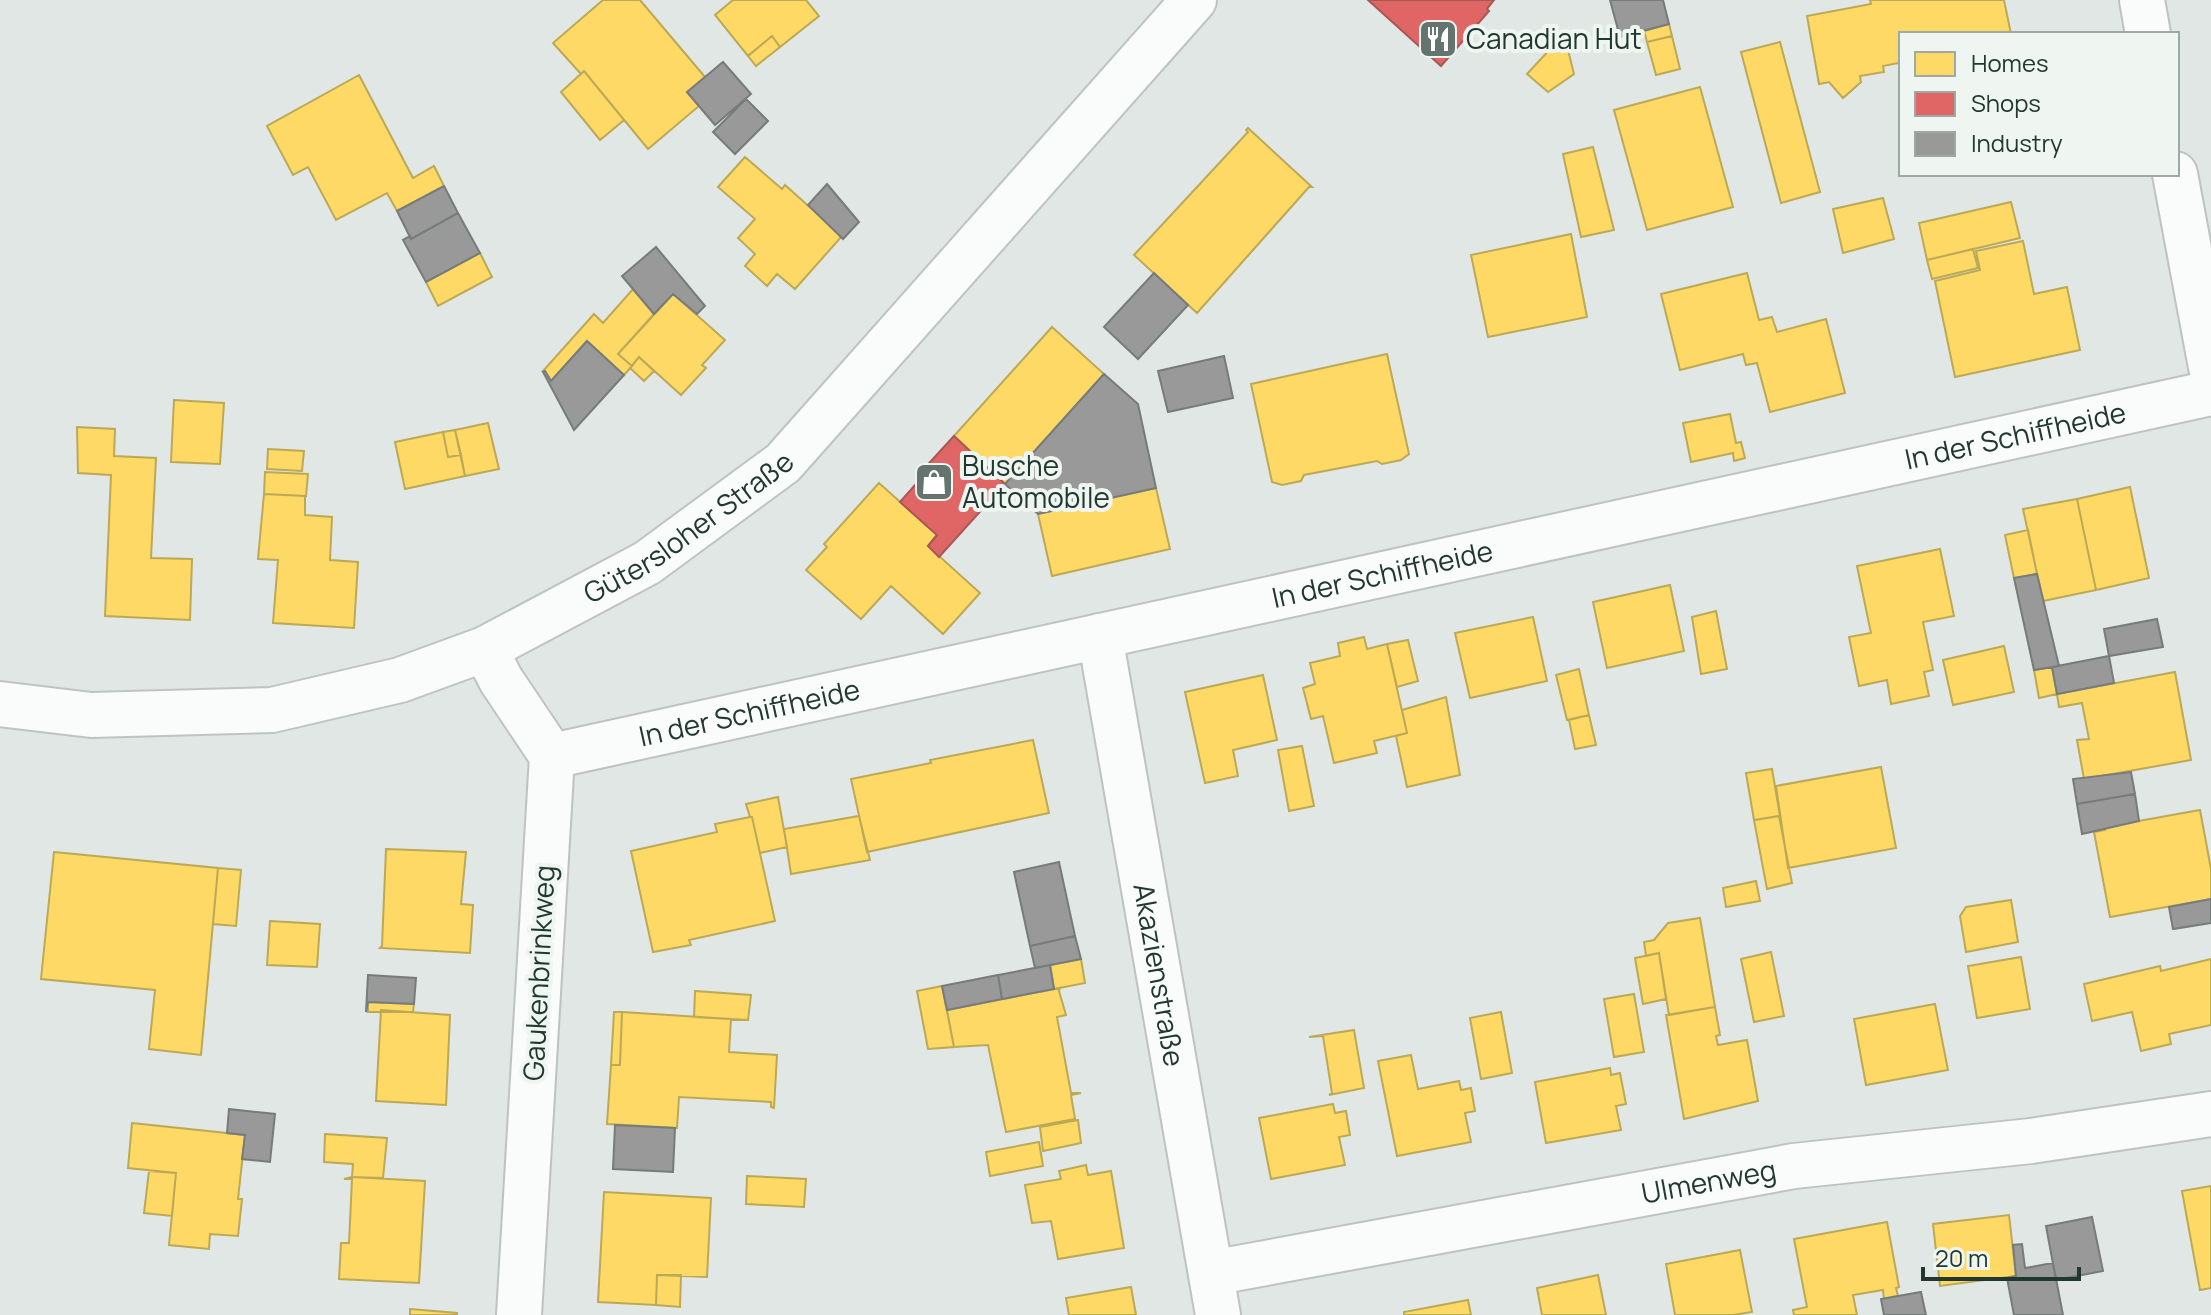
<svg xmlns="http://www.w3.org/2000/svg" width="2211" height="1315" font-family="Manrope,sans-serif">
  <rect width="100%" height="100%" fill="#e1e7e4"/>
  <path fill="#ffd966" stroke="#bca956" stroke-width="2" d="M603,0H640L705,77L687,92L699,106L648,149L584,71L581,74L553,43Z
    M733,0H806L819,16L780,47L772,36L748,56L715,15Z
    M1870,0H2004L2011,34H1901V67L1898,63L1883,66L1884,72L1860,76L1861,82L1843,98L1829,82L1819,84L1807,16L1871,4Z
    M1669,24L1672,36L1647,42L1644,31Z
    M1564,34L1574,74L1548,92L1527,74Z
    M772,36L780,47L756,66L748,56Z
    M1672,36L1680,69L1656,75L1647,42Z
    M1780,42L1820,192L1781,203L1741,52Z
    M584,71L624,120L600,140L561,92Z
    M359,75L413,178L434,166L444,186L397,211L387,193L336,220L308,167L293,175L267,126Z
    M1700,87L1733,207L1647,230L1614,110Z
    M1248,128L1312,187H1309L1197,313L1134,255L1248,132L1246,130Z
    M1593,147L1614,230L1581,237L1563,154Z
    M745,157L782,189L785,185L842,236L795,289L777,274L767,286L745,266L755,254L738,238L755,219L718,187Z
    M1883,198L1894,239L1843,253L1833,209Z
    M2011,202L2020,238L1927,260L1919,223Z
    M1571,234L1587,317L1488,337L1471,255Z
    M2023,241L2034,294L2067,287L2080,350L1955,377L1935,281L1980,270L1976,251Z
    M1973,249L1978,268L1932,279L1927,260Z
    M480,253L492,277L438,306L426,282Z
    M1747,273L1759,320L1772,317L1777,332L1826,319L1845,393L1770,412L1757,363L1746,365L1743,354L1680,370L1661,294Z
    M633,289L654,314L618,354L632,366L624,375L587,341L551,381L545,371H543L594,314L603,323Z
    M673,294L725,340L702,365L706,368L681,395L639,357L632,366L618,354Z
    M1052,327L1104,374L1005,484L954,436Z
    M1387,354L1409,454L1401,460L1382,464L1377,461L1304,475L1301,481L1282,485L1272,482L1251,384Z
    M639,357L654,371L644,381L630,368Z
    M174,400L224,403L220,464L171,462Z
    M1730,414L1736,443L1741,442L1745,458L1734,461L1733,453L1691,462L1683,423Z
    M488,423L499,469L465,476L455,430Z
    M77,427L115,429L114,456L156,458L151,558L192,559L190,620L105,616L111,475L78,473Z
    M455,430L461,455L448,457L443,432Z
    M443,432L448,457L461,455L465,476L405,489L395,442Z
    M268,449L304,451L302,471L267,469Z
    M265,472L308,474L306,496L264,494Z
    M879,483L937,535L928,546L980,593L943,634L891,586L861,619L806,570L827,547L824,544Z
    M2130,487L2149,578L2096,590L2077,499Z
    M1156,488L1170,549L1052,576L1038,514Z
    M264,494L305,496V515L332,517L330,560L358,562L354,628L273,623L278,560L258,559Z
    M2077,499L2096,590L2043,601L2023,509Z
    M2028,530L2037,574L2014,578L2005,535Z
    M1940,549L1954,616L1923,622L1933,670L1924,672L1929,696L1891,704L1887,680L1859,686L1849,637L1871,633L1857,566Z
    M1670,585L1684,651L1607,668L1593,602Z
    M1716,611L1727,669L1701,674L1692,617Z
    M1533,617L1547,681L1470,698L1455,633Z
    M1364,637L1367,649L1387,644L1407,733L1374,741L1377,753L1334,763L1323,716L1311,719L1303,688L1315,684L1310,663L1340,656L1338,643Z
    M1408,640L1418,681L1397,687L1387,644Z
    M2004,646L2014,692L1953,705L1943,660Z
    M2052,667L2057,694L2039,698L2034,670Z
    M1579,669L1589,715L1567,720L1556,675Z
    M2175,672L2191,760L2084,779L2077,740L2089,739L2082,703L2059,707L2057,694Z
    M1263,675L1277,740L1233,750L1238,776L1205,783L1185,692Z
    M1446,697L1460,775L1407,787L1396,736L1407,733L1402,710Z
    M1589,715L1596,745L1575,749L1569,720Z
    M1033,740L1049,813L867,852L851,779L931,763L930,760Z
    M1302,746L1314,806L1289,811L1278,750Z
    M1881,767L1896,848L1788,868L1776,786Z
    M1772,769L1780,816L1754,820L1746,773Z
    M778,797L787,847L760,853L752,817H750L746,804Z
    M2200,810L2211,869V899L2110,917L2094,832L2105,830V827Z
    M859,816L870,860L791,874L784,829Z
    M1779,816L1792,883L1767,889L1754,820Z
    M750,817H752L775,921L689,940L691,945L653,952L631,851L717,832L715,824Z
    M386,849L466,852L461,904L473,905L470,953L380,948L382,946Z
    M54,852L218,868L201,1055L149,1049L155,990L41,979Z
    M218,868L241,870L236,926L213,924Z
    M1756,881L1760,901L1726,907L1723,888Z
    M2011,900L2018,942L1966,952L1960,916L1966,907Z
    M1700,918L1715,1007L1669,1015L1659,953L1646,956L1644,942L1654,940L1668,923Z
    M270,921L320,924L317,967L267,965Z
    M1771,952L1784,1016L1754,1022L1741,959Z
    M1659,953L1666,999L1643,1004L1635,958Z
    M2021,957L2030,1009L1977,1018L1968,966Z
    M1081,959L1085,983L1054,989L1050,965Z
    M2211,959V1025L2169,1034L2171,1044L2141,1051L2132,1012L2092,1021L2084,984L2160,966L2161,971Z
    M942,986L954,1047L928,1049L917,991Z
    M1060,988L1059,991L1066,1015L1057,1017L1071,1093H1081L1071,1095L1075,1119L1006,1132L988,1045L954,1047L947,1010Z
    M695,991L751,995L748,1020L694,1017Z
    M1634,994L1644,1052L1614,1057L1604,999Z
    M368,1002L414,1004L413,1012H368Z
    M1935,1004L1948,1070L1866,1085L1854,1019Z
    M1715,1007L1720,1035L1716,1036L1718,1045L1747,1040L1758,1101L1684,1119L1666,1015Z
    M381,1010L450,1015L446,1105L376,1101Z
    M614,1012H622L620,1065H611Z
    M622,1012L731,1019L729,1052L777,1055L774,1108L771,1107V1102L679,1097L677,1128L607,1124L611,1065H620Z
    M1501,1012L1512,1073L1481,1079L1470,1018Z
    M1354,1030L1364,1088L1329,1095L1332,1093L1323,1036L1309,1037Z
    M1411,1055L1418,1089L1459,1081L1461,1090L1471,1088L1475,1111L1465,1113L1471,1142L1397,1156L1378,1061Z
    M1610,1068L1611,1075L1620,1073L1626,1104L1616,1106L1621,1130L1546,1143L1535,1082Z
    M1333,1104L1335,1113L1346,1111L1350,1135L1339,1137L1345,1165L1271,1179L1259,1118Z
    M1078,1120L1081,1143L1043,1151L1040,1127Z
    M132,1123L245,1135L238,1199H242L238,1236L210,1234L209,1249L169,1245L176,1173L128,1168Z
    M325,1134L387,1138L383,1178L352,1177L353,1164L324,1162Z
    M1039,1142L1043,1166L990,1176L986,1152Z
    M1086,1165L1088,1175L1111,1171L1124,1248L1058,1259L1051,1221L1032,1223L1025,1185L1061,1179L1059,1171Z
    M149,1171L176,1173L172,1216L144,1213Z
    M747,1176L806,1179L804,1207L746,1204Z
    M352,1177L425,1181L419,1283L339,1279L341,1243H349L352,1179H344Z
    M2211,1186V1288L2200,1290L2182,1191Z
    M604,1192L711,1198L707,1277L657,1275L656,1305L598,1302Z
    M2009,1215L2016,1276L1940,1286L1933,1224Z
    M1887,1222L1899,1287L1896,1288L1898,1296L1884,1299L1883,1290L1853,1295L1857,1315H1794L1793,1310L1807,1307L1794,1239Z
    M1740,1250L1752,1312L1733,1315H1675L1666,1264Z
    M657,1275H681L680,1307L656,1305Z
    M1598,1275L1606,1315H1542L1537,1288Z
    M1131,1287L1136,1315H1069L1066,1298Z
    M1468,1300L1471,1315H1404V1312Z
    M410,1309L457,1313V1315H410Z"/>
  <path fill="#e06666" stroke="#a75856" stroke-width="2" d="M1368,0H1494L1487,9L1489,11L1441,66Z
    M954,436L1005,484L939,557L928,546L937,535L900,502L924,475L921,472Z"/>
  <path fill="#999" stroke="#757c7a" stroke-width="2" d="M1610,0H1663L1669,24L1620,37Z
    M723,62L751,94L715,125L687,92Z
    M746,99L768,121L735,154L713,132Z
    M827,184L859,222L843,239L808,205Z
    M444,186L458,213L411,239L397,211Z
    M458,213L480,253L426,282L403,240L410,236L411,239Z
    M656,247L705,306L697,314L673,294L654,314L622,276Z
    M1154,273L1188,305L1138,359L1104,327Z
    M587,341L624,375L574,430L543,372L545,371L551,381Z
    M1224,356L1233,398L1168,412L1158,371Z
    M1104,374L1138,404L1156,488L1038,514L1005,484Z
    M2037,574L2059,666L2034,670L2014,578Z
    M2157,619L2163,647L2109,656L2104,629Z
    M2109,656L2114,683L2057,694L2052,667Z
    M2131,772L2135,794L2077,804L2073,779Z
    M2135,794L2139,821L2082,834L2077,804Z
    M1059,862L1075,936L1030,946L1014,872Z
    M2211,899V923L2173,929L2169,907Z
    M1075,936L1081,959L1035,968L1030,946Z
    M1050,965L1054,989L1002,999L998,975Z
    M368,975L416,978L414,1004L368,1002L366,1012Z
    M998,975L1002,999L947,1010L942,986Z
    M229,1109L275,1114L270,1162L242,1159L245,1135L227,1133Z
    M615,1125L675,1128L673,1172L613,1169Z
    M2092,1217L2103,1271L2056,1280L2046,1226Z
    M2022,1244L2025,1268L2053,1263L2063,1315H2014L2007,1278L2016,1276L2013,1245Z
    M1921,1292L1926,1315H1884L1881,1299Z"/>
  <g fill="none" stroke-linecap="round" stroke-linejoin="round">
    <g stroke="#bec3c1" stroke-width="48">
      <g id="street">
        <path d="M2142,0L2148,34"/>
        <path d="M2175,174L2211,367"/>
        <path id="s1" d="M1100,636L1218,1315"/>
        <path d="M485,649L501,680L552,756L519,1315"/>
        <path id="s2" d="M552,756L2211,393"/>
        <path id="s3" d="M1211,1273L1794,1166L2031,1141L2211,1114"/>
      </g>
    </g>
    <g stroke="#bec4c1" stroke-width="48">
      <g id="secondary">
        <path id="s4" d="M0,704L91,715L272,710L400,680L485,649L647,563L783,463L1194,0"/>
      </g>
    </g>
    <use href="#street" stroke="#fafbfb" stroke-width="44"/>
    <use href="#secondary" stroke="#fafbfb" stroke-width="44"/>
  </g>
  <defs>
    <g id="restaurant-square" transform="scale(2)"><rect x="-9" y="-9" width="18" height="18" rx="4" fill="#64756f" stroke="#eff6f2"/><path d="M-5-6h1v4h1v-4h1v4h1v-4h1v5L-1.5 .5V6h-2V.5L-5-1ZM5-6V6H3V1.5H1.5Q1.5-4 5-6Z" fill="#fff"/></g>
    <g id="shop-square" transform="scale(2)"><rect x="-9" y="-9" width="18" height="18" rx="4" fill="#64756f" stroke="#eff6f2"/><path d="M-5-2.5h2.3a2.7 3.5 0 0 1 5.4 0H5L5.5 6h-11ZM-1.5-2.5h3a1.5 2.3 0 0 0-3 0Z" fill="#fff"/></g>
  </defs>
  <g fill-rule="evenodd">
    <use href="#restaurant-square" x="1438" y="39"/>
    <use href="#shop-square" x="934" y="482"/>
  </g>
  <g text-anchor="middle" stroke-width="8" stroke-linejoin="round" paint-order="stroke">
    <g font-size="28" fill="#213830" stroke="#eff6f2" text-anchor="start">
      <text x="1466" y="49">Canadian Hut</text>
      <text x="962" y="476">Busche<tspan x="962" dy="32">Automobile</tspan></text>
    </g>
    <g font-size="28" fill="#213830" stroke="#eff6f2">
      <text dy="10" stroke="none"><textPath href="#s2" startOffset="1498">In der Schiffheide</textPath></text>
      <text dy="10" stroke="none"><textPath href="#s4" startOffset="732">Gütersloher Straße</textPath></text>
      <text dy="10" stroke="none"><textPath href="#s2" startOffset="850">In der Schiffheide</textPath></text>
      <text dy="10" stroke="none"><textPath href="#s2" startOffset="202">In der Schiffheide</textPath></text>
      <text transform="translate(539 973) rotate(-87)" y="10">Gaukenbrinkweg</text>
      <text dy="10" stroke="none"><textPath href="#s1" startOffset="344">Akazienstraße</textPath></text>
      <text dy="10" stroke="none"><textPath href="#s3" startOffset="506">Ulmenweg</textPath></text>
    </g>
  </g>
  <rect x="1899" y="32" width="280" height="144" fill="#eff6f2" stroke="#9daaa4" stroke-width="2"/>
  <rect x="1915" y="52" width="40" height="24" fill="#ffd966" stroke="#9daaa4" stroke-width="2"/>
  <text x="1971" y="72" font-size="24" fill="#213830">Homes</text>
  <rect x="1915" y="92" width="40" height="24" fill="#e06666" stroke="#9daaa4" stroke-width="2"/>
  <text x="1971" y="112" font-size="24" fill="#213830">Shops</text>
  <rect x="1915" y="132" width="40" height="24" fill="#999999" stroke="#9daaa4" stroke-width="2"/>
  <text x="1971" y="152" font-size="24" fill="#213830">Industry</text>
  <path d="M1923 1267v12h156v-12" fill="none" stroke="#213830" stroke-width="4"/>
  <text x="1935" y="1267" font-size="24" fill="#213830" stroke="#eff6f2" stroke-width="6" paint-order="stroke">20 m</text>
</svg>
